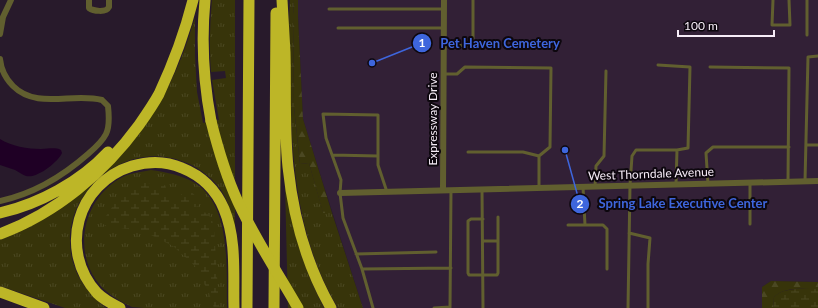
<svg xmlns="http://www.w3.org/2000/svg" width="818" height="308" font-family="Lato,sans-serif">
  <defs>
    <pattern id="grass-tufts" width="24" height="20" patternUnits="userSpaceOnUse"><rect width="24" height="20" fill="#37340a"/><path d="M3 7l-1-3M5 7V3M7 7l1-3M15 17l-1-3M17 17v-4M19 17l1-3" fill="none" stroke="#4b4822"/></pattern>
    <pattern id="forest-firs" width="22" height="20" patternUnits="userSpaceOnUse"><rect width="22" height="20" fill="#37340a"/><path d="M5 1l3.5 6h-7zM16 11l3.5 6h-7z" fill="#4b4822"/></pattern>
    <pattern id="wetland-marsh" width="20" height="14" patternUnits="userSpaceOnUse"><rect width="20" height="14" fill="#37340a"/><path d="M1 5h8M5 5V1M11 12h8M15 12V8" fill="none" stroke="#4b4822"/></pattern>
  </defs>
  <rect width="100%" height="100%" fill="#281a2b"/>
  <path fill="#322036" d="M298,0H818V282L771,281L762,287V308H363L322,180L303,119L298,16Z"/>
  <path fill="url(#grass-tufts)" d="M212,0H235V229C232,216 229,202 221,190C211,176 196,165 179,160C119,141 58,197 72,259C77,280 90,295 106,308H65L0,286V240L29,225L155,110C167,90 177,70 185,48C189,38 191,28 195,18V55L197,92L203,123L219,120L212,80L226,78L225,71L211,72C209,48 210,24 212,0Z
    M290,0H294L293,15L294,107L300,164L309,163L323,212L332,213L363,308H338C286,222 291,116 289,19Z
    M151,170C165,172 182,175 195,183C232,206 226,270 227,308C204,308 180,308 157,308C150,308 139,308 132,307C119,301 104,292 96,280C73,247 85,199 119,179C128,173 141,172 151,170Z
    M285,183C288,199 290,214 294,229C301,257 311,283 324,308H288Z"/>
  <path fill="url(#forest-firs)" d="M294,0H298V16L303,119L332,213H323L309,163L300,164L294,107L293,15Z
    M771,281L818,282V289C803,289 785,286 774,297L773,308H762V287Z"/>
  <path fill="url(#wetland-marsh)" d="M139,182L165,185L170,201L175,204L182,198V194L188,189C193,193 200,199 199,206L195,207L190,206L187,211C194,213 201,211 207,213L212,220L214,228L219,308H214L209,293L195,266L173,246L147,233L128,229L105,226L103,223L104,219L121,194Z
    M797,289H818V308H773L774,297C781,290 788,290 797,289Z"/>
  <path fill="#1f0025" d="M0,139C11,146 28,149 41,149C48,149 55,147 61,150L62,153C58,162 37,179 26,176C23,175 19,172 15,170C10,168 5,167 0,165Z"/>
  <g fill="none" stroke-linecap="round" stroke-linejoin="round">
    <path stroke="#615f2f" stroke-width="3" d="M773,0L772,25H790L789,0
      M329,9H444
      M338,28H444
      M807,35V0
      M444,45L473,46V0
      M658,65L690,67L688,148L677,150L676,184
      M710,67L789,68L788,181
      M444,74H457L465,67L551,68L550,147L539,156V188
      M807,145H818
      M468,152H523L539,156
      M332,155L378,156
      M805,181L808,57L818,56
      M750,182V224
      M708,184L706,153L713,147H789
      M595,186L596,166L604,156L606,71
      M583,187L585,225
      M482,189L483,308
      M483,219H471L468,221V273L469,275H497L498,273V217
      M568,225H603L607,229V269
      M629,233L650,238L648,264V308
      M483,241H498
      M356,254L436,252
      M362,269L451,268
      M373,308L362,269L343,218L340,193L341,180L326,138L323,114L378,115V165L387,192
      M434,308L450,307
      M450,308L451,190
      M628,308L630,185L632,156L636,150H677"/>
    <path stroke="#615f2f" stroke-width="6" d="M89,0V8C93,11 106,13 109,7C109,6 109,2 109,0
      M0,34L3,17L11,0
      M0,59C1,69 5,78 13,86C37,110 73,92 102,100L108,106C109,115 110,126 106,134C102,142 95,148 88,154C63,176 33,194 0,201
      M443,190L444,0
      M340,193L818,181"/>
    <path stroke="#bdb627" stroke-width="11" d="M205,0C201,42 203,79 211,121
      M282,0C283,17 284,34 285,52C286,90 284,128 288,167C293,215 307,266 331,308
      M0,213C39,204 80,182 108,152
      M0,234C56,213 104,173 139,125C146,115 153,105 159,94C173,64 185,32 193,0
      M0,292L44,308
      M120,308C112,304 103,299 97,293C58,250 77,183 132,166C149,161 166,161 182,168C202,176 216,190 224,209C237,240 233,276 234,308
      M247,308L249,0
      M274,308L276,13"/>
    <path stroke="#bdb627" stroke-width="11" d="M211,121C218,149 226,176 238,202C255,239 278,273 298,308"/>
  </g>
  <g text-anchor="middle" stroke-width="4" stroke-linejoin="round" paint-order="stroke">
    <g font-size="12" fill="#f6ecf7" stroke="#0d070e">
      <text transform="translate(433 119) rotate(-90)" y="4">Expressway Drive</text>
      <text transform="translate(651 174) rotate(-2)" y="4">West Thorndale Avenue</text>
    </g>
  </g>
  <path fill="none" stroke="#3e66dd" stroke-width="1.5" d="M372 63L422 43M565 150L580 204"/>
  <g fill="#3e66dd" stroke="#0d070e" stroke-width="1.5">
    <circle cx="372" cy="63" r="4"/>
    <circle cx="565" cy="150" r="4"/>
    <circle cx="422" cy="43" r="10"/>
    <circle cx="580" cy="204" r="10"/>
  </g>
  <g font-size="12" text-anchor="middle" font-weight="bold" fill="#fff">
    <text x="422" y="47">1</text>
    <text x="580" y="208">2</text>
  </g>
  <g font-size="13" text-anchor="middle" font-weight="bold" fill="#3e66dd" stroke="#0d070e" stroke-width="4" stroke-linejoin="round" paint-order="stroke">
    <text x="500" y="48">Pet Haven Cemetery</text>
    <text x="683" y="208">Spring Lake Executive Center</text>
  </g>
  <path d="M678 30v6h96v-6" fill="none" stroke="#f6ecf7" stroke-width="2"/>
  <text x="684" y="30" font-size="12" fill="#f6ecf7" stroke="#0d070e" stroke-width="3" paint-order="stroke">100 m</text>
</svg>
